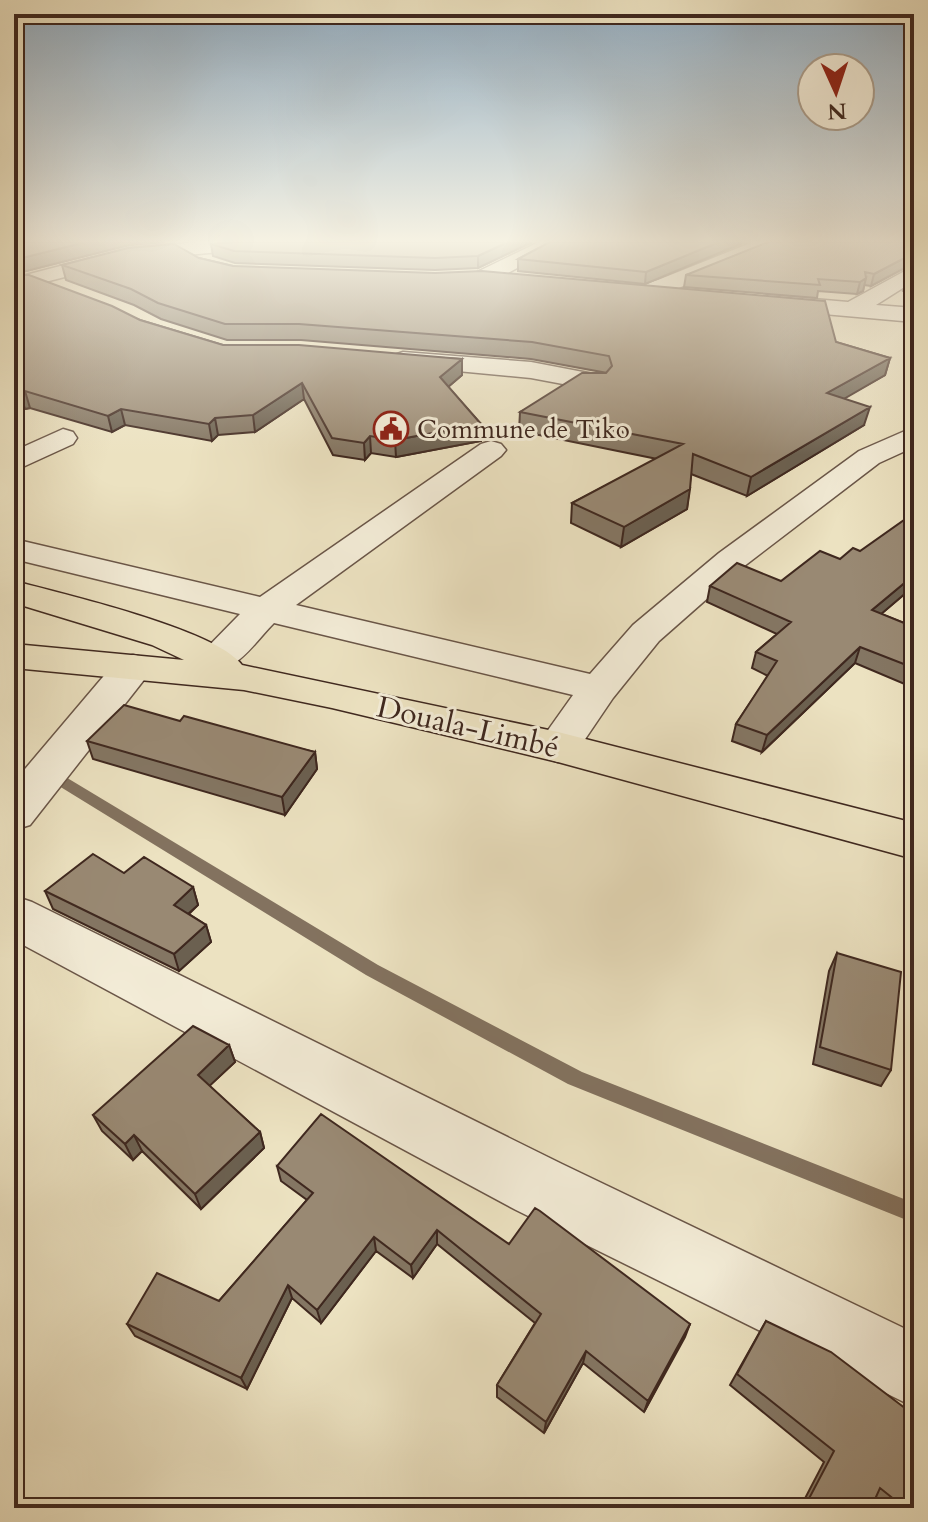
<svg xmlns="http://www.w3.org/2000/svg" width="928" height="1522" font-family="Cardo,serif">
  <rect width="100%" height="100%" fill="#ece2c1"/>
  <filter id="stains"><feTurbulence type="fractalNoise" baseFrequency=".0025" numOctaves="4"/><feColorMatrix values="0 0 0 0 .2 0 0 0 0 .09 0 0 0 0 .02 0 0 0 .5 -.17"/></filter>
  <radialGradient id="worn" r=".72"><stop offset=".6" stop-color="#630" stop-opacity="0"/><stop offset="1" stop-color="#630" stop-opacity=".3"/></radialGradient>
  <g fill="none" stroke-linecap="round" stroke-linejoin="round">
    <path fill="#83725f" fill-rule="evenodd" d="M14,768L54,770L378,965L582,1072L914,1203V1223L568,1084L366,975L46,778H14Z"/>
    <g stroke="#6a5648" stroke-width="3">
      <path id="minor" d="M198,242H275L265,248L131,260L14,290V278L130,248Z
        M539,242H565L499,278L482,283L475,281L471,277L475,273Z
        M753,242H780L777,246L674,290L637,300L626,293L629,288L658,280Z
        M914,266V281L876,305L914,308V322L767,309L756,302L767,295L848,302Z
        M403,352L531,362L604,376L608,382L604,388L595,390L531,378L394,365L390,360L394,355Z
        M914,427V447L879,463L743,567L659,641L613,698L573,757L558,762L543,757L536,747L573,695L274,623C252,645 233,679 199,670L193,662L240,614L14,559V539L260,597L481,444L491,441L501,444L506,450L501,456L296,605L590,674L633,625L719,553L859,451Z
        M63,429L73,432L77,438L73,444L14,471V451Z
        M133,655L147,658L153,667L147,676L30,825L14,830V782L119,658Z
        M14,896L32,902L562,1164L914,1333V1407L516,1210L14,940Z"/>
    </g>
    <g stroke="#3f281f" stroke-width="3">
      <path id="highway" d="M14,581C60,593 218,630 242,665L558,732L914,823V859L558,762L332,708L244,690L14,668V644L184,660L152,645L14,603Z"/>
    </g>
    <use href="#minor" fill="#f3ecd7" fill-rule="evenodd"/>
    <use href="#highway" fill="#ece2c1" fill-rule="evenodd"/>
  </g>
  <path fill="#847663" stroke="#3f281f" stroke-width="2" d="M14,242H164L129,245L18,273L17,275L140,320L223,345L462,359V375L448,387L481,424V441L396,457L371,453L365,460L333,455L304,399L255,432L218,435L212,441L125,425L112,432L30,408L25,409L14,404Z
    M234,242H532L478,268L435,270L235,263L213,256L211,244Z
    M550,242H745L645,284L518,271V259Z
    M914,242V263L871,286L864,285L863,291L857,294L818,291L817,298L684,287L686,275Z
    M199,258L233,266L836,342L890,358L885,375L844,398L864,425L747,496L691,474L687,509L621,547L571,523L572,503L657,459L519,431L520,412L607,373L531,359L301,340H227L161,319L134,305L66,280L62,265Z
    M914,273V293L903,291L907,279Z
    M781,581L914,586L881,614L914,627V688L855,663L762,752L732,741L736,724L768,676L752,668L756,652L777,634L707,602L710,586Z
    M180,721L315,752L317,769L285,815L93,759L87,741Z
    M124,873L193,887L198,905L189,914L206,925L211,942L179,971L53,909L45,891Z
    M837,953L891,1070L881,1086L813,1064L829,971Z
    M229,1045L235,1062L209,1086L260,1132L264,1148L201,1209L142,1151L133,1160L102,1131L93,1115Z
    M277,1166L509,1244L690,1324L644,1412L583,1363L544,1433L497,1397V1385L535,1323L437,1244L413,1278L376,1251L321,1323L292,1298L247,1389L135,1336L127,1324L219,1301L307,1200L281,1181Z
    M766,1321L914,1508H882L874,1501L871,1508H800L824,1462L730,1385Z"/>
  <path fill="#6b6050" stroke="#3f281f" stroke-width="2" d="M86,242H164L129,245L18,273L14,281V260Z
    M508,242H532L478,268V256Z
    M719,242H745L645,284L646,272Z
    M914,253V263L871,286L874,274Z
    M866,278L863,291L857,294L860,282Z
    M890,358L885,375L823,411L827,393Z
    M462,359V375L441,393L440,377Z
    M302,383L304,399L255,432L253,415Z
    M25,391L30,408L25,409L20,393Z
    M870,407L864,425L747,496L751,477Z
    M121,409L125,425L112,432L108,416Z
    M215,418L218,435L212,441L209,424Z
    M481,424V441L396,457L395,440Z
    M370,436L371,453L365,460L364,443Z
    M690,489L687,509L621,547L624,527Z
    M914,575V586L867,626L872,610Z
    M860,647L855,663L762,752L767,735Z
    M315,752L317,769L285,815L282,797Z
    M193,887L198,905L179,922L174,905Z
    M206,925L211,942L179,971L174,954Z
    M14,961L20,973L14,978Z
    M229,1045L235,1062L203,1092L198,1075Z
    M260,1132L264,1148L201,1209L195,1194Z
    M134,1135L142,1151L133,1160L125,1144Z
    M437,1230V1244L413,1278L411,1265Z
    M374,1237L376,1251L321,1323L317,1310Z
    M288,1285L292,1298L247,1389L241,1378Z
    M690,1324L685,1337L644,1412L648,1401Z
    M586,1351L583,1363L544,1433L546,1422Z"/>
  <path fill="#998973" stroke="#3f281f" stroke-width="2" d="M14,242H86L14,260Z
    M234,242H508L478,256L435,258L234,251L211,244Z
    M550,242H719L646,272L518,259Z
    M768,242H914V253L874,274L865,272L866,278L860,282L818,279L820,285L686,275Z
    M174,244L199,258L233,266L435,273L482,271L825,301L836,342L890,358L827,393L870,407L751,477L693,454L690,489L624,527L572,503L683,444L520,412L582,373H606L612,366L609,356L532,342L299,324H225L158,303L131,289L62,265L128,248Z
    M914,273V280L907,279Z
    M14,274L15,275H29L112,306L140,320L223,345H299L462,359L440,377L481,424L395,440L370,436L364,443L332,438L302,383L253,415L215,418L209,424L121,409L108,416L25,391L20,393L14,390Z
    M914,513V575L872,610L914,627V668L860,647L767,735L736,724L777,661L756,652L791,622L710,586L737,563L781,581L820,551L840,559L853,548L860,551Z
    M124,705L180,721L184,716L315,752L282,797L87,741Z
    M93,854L124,873L144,857L193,887L174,905L206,925L174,954L45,891Z
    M837,953L901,972L891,1070L820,1047Z
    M193,1026L229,1045L198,1075L260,1132L195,1194L134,1135L125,1144L93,1115Z
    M321,1114L509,1244L535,1208L540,1211L690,1324L648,1401L586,1351L546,1422L497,1385L541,1314L437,1230L411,1265L374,1237L317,1310L288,1285L241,1378L127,1324L157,1273L219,1301L313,1193L277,1166Z
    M766,1321L831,1352L914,1415V1508H905L880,1488L871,1508H804L834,1451L737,1374Z"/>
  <linearGradient id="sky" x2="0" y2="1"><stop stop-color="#92adc2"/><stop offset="0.53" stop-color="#f6f2e3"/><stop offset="1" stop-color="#f6f2e3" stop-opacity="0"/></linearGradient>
  <rect width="928" height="455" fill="url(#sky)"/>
  <defs>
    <g id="civic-ring" transform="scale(1.8)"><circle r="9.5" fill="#f3ecd7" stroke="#8f2418" stroke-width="1.5"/><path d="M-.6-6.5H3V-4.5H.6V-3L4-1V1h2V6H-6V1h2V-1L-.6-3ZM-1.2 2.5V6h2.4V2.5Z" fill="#8f2418"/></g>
  </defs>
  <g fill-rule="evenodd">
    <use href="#civic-ring" x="391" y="429"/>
  </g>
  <g text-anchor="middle" stroke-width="6" stroke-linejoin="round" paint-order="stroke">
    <g font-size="26" fill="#3f281f" stroke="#f3ecd7" text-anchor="start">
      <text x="417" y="438">Commune de Tiko</text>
    </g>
    <g font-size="30" fill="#3f281f" stroke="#f3ecd7">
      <text transform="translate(468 727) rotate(13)" y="10">Douala-Limbé</text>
    </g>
  </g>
  <rect width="928" height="1522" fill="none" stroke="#ece2c1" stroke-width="48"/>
  <rect x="16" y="16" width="896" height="1490" fill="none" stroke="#3f281f" stroke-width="4"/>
  <rect x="24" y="24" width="880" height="1474" fill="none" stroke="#3f281f" stroke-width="2"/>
  <g transform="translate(836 92) rotate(177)"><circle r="38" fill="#f3ecd7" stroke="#ab9e8d" stroke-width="2"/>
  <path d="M0-6L14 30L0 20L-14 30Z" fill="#8f2418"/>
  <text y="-12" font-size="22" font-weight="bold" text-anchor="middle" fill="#3f281f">N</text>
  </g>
  <rect width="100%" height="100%" filter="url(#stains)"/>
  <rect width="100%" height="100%" fill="url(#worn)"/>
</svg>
